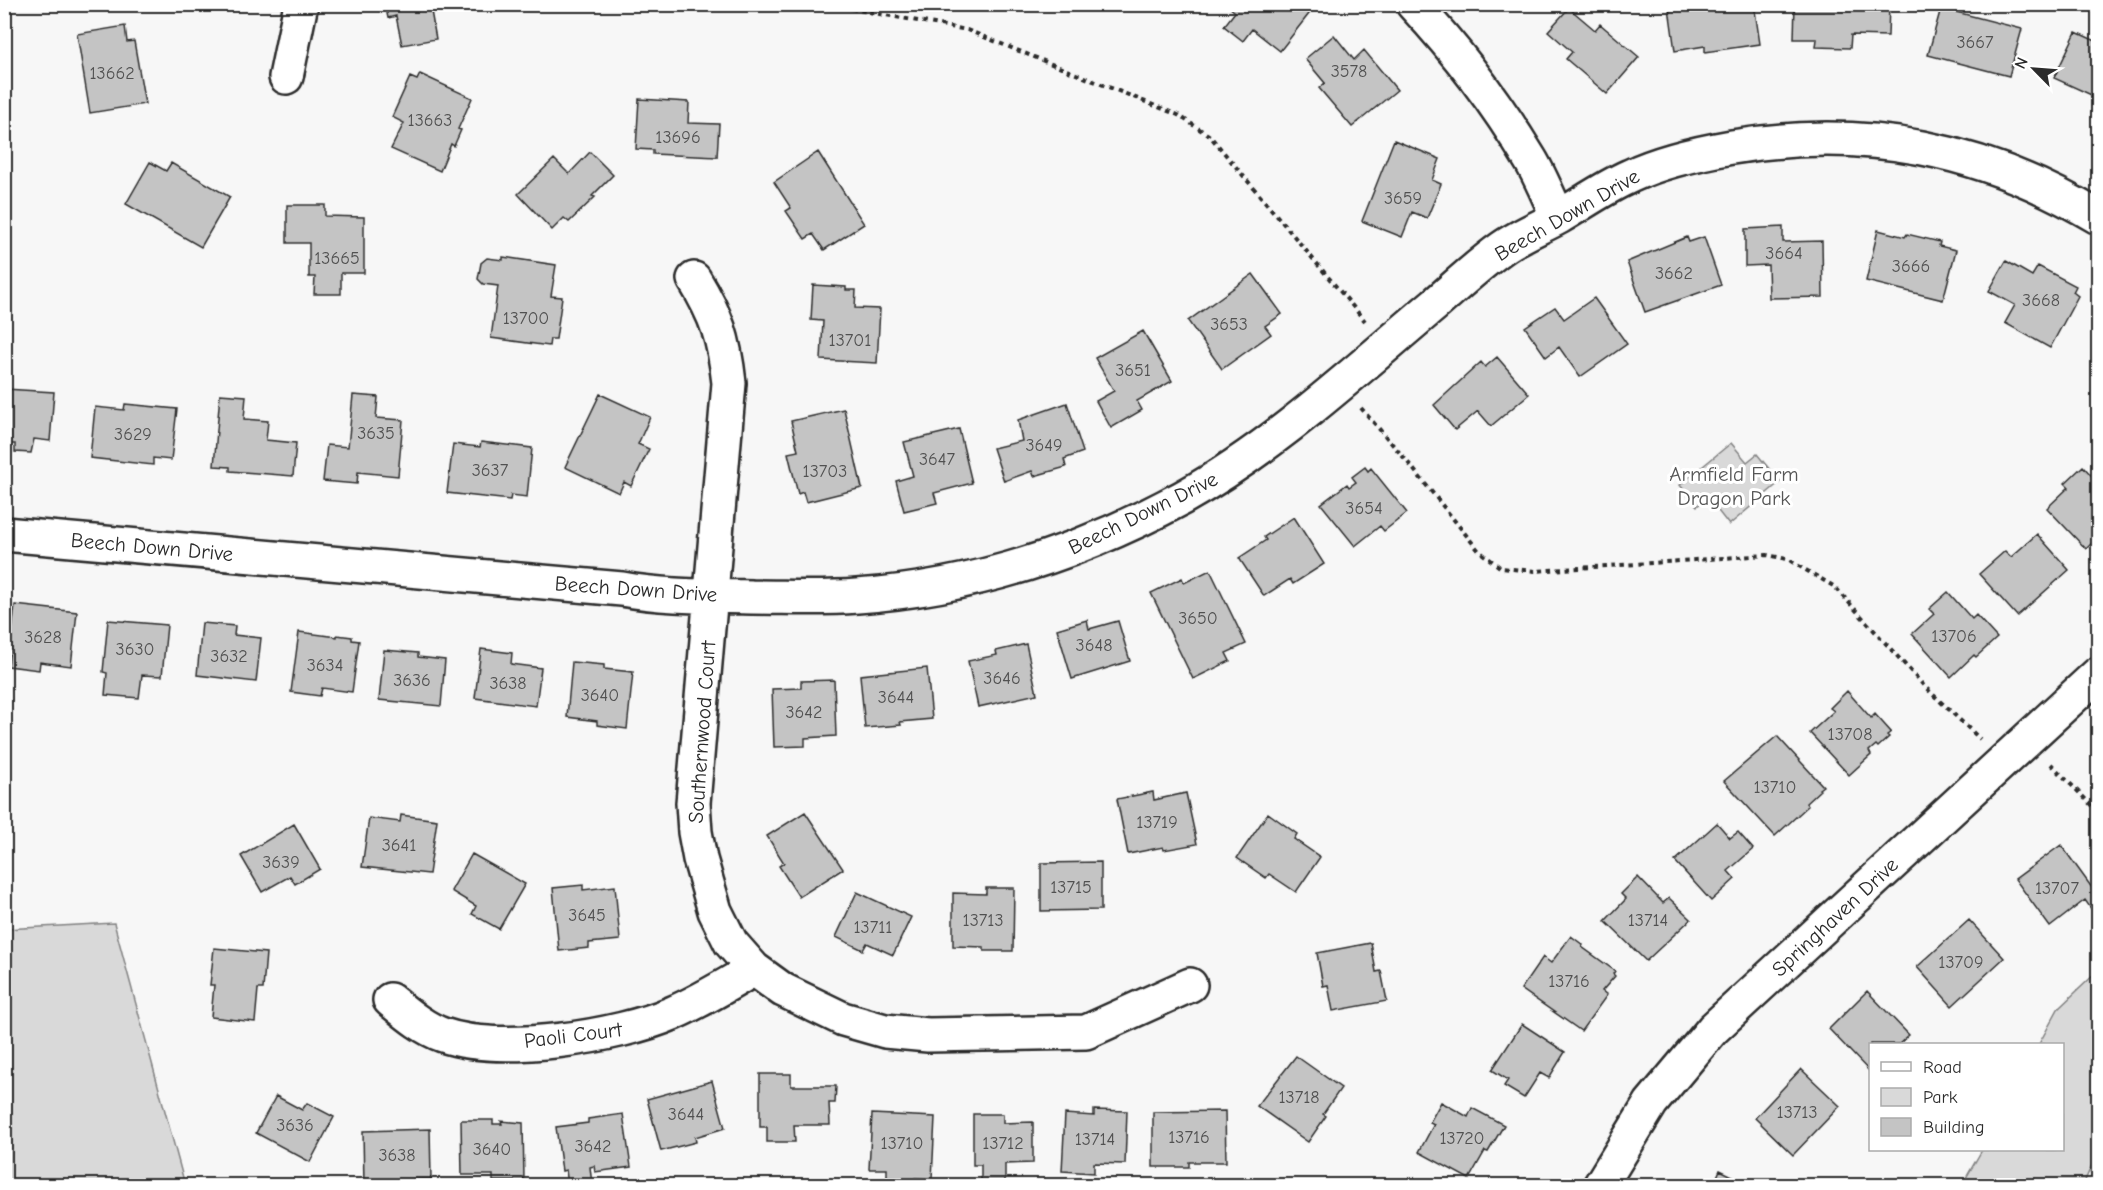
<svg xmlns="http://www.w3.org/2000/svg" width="2103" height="1190" font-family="'Comic Neue',sans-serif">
  <rect width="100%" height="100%" fill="#f7f7f7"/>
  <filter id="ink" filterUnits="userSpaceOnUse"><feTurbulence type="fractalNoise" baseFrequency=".0167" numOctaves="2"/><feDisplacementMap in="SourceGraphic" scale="12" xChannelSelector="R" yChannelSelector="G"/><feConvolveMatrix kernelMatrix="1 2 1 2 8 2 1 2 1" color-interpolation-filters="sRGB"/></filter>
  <g filter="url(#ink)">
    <path fill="#d9d9d9" stroke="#828282" stroke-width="1.5" d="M1731,443L1747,462L1757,454L1780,482L1729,525L1708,498L1697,506L1680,485Z
      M114,923L185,1185H5V929Z
      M2098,971V1155L2095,1158L2083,1185H1962L1982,1150H2062V1044H2039L2058,1009Z"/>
    <path fill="#c4c4c4" stroke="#2b2b2b" stroke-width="1.5" d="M385,4H450L451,7L431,11L436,39L402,45L396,16L388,18Z
      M1226,4H1305L1312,10L1280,51L1252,29L1243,41L1224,26L1235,12Z
      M1695,4H1754L1760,44L1705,52V46L1675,51L1669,8Z
      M1795,4H1889L1888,36L1851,35L1850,48L1816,47L1817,39H1794Z
      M1569,8L1595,30L1600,24L1639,57L1607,94L1566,59L1572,52L1548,31Z
      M1941,8L2022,29L2009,76L1928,55Z
      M125,26L127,42L134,41L145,104L90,113L77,34Z
      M2076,32L2098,42V98L2054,78Z
      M1334,35L1354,60L1364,50L1397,90L1352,127L1319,88L1325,83L1305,59Z
      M420,74L472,98L458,129L461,130L454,146L451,144L440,171L391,149L404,123L392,117L410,77L417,80Z
      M639,99L689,102L688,123L719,124L717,157L653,154V150L636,149Z
      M1394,140L1440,159L1432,180L1441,184L1427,218L1412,212L1402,237L1362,221Z
      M590,152L613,175L592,196L595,197L569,222L564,218L552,230L518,194L554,159L569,174Z
      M818,152L864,224L824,250L813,234L805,239L786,211L791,208L774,182Z
      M150,162L166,171L171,163L230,197L201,247L126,204Z
      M287,205H325V216L364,217V273H341V294H314L315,277H309V243H287Z
      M1783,227V242L1822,241L1823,297L1769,298L1768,265L1745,266V229Z
      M1878,230L1905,237L1907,234L1940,242L1939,246L1956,250L1943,300L1866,281Z
      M1687,237L1689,242L1704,237L1721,285L1645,312L1627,262Z
      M503,257L556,265L551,296L562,297L556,339H550L549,346L491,338L498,286L483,284L478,279L481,263L487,258L503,260Z
      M2006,261L2032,276L2038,266L2076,286L2073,292L2078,296L2050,348L2005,323L2015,305L1989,291Z
      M1253,274L1282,314L1265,326L1271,334L1222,369L1188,321Z
      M813,285L846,287V290H856L855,308L880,309L877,363L821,360L823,321L811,320Z
      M1594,298L1627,344L1580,377L1559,347L1546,357L1525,327L1555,307L1564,319Z
      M1143,331L1172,381L1137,401L1142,410L1111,428L1096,401L1114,391L1095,358Z
      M1497,357L1529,394L1491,426L1478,411L1455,430L1434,405L1481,362L1485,367Z
      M5,389L54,392L50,441L34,439L31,453L15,452V444H4Z
      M220,394L246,396L244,419L268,421L266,440L296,443L293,476L230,471V467L214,466Z
      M600,394L650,417L638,444L649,449L631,486L624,482L619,493L565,467Z
      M353,395L378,397L376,418L403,420L398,476L358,472L357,484L323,481L327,445L348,447Z
      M1067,403L1083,452L1064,459L1066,467L1034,476L1032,471L1004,481L993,448L1022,441L1018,420Z
      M125,404L177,409L171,460L153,458V465L90,458L95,407L124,410Z
      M844,409L862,488L806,502L803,492L798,494L788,453L798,451L791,421Z
      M959,429L972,483L934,493L937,503L904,511L896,481L913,476L904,442Z
      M481,442L532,448L527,497L511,495L510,500L447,493L453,444L480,447Z
      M2083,466L2098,483V537L2086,549L2047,508L2069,487L2065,483Z
      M1365,467L1368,471L1371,468L1407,513L1384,531L1380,526L1355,546L1321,504L1347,484L1349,487L1356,482L1352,477Z
      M1294,517L1324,564L1293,584L1290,579L1264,596L1239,558L1266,540L1264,537Z
      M2037,534L2069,570L2017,616L1979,574L2005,551L2011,557Z
      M1210,570L1246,644L1226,653L1230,661L1193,679L1151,593L1182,578L1184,583Z
      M1948,592L1972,619L1976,615L1997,638L1976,657L1974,655L1951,677L1912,634L1934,614L1929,609Z
      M15,605L77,612L71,666L40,662L39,670L8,666Z
      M108,620L167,625L162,676L142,675L139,698L105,695L107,673L103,672Z
      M1087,620L1089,629L1118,621L1130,661L1072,679L1057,629Z
      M202,623L235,626L234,635L261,638L256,682L197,675Z
      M299,632L337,637V635L352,637V640L359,641L352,692L322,688L320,696L291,692Z
      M1026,644L1037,694L978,707L968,661L997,655L996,651Z
      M481,649L512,653L511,664L541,668L536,706L475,698Z
      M384,650L418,653V657L445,660L441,706L379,700Z
      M572,662L604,665V669L633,672L627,729L597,725V721L567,717Z
      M927,668L932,719L900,722L901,725L865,728L860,675Z
      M834,680L836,736L805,738V746L774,747L772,689L801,688V681Z
      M1847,691L1871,718L1875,714L1891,732L1887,735L1889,737L1878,747L1876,745L1869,751L1871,755L1849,775L1810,733L1834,711L1830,708Z
      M1777,736L1823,786L1819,789L1820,790L1806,803L1808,806L1775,836L1724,781Z
      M1153,792L1154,800L1186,793L1197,844L1164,850L1163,847L1128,854L1117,799Z
      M805,812L843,869L799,897L779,866L784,863L767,836Z
      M1268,813L1297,834L1294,839L1320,857L1296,892L1269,874L1266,878L1237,858Z
      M401,815L437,820L429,874L362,867L369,818L400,822Z
      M1717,823L1730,838L1738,832L1753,849L1728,871L1735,879L1711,901L1675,861Z
      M294,824L320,869L295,884L290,876L262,892L241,856Z
      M2061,845L2098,896V905L2092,910L2085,900L2050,927L2015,879Z
      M472,854L525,884L499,929L472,914L476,906L451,891Z
      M1101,862V910L1041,911V863Z
      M1638,877L1663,903L1669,898L1691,919L1646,961L1605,921L1626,899L1621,894Z
      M583,885V890L615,886L620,940L589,943V948L559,951L553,888Z
      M986,888H1014L1013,951H984V947L953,946V893L986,894Z
      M857,892L911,917L893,955L867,943L863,950L836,937Z
      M1969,920L2004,958L1952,1006L1917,967Z
      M1571,936L1583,945L1582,947L1615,971L1613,974L1615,976L1602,991L1607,995L1581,1031L1521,989L1543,957L1551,963Z
      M1371,943L1376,972L1381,971L1387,1001L1333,1011L1328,985L1323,986L1317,953Z
      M214,948L266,953L263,989H258L255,1022L211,1017L214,985H210Z
      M1867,991L1909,1035L1899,1044H1870V1072L1829,1029Z
      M1522,1024L1565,1052L1549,1078L1540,1073L1524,1098L1504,1086L1508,1080L1492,1070Z
      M1296,1056L1341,1088L1323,1114L1326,1116L1308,1142L1257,1106Z
      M1801,1069L1840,1106L1793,1155L1755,1118Z
      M760,1074H791V1086H836L835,1103H829L830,1125H794L795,1142H767V1127H760Z
      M712,1081L725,1128L695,1137L696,1142L661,1151L647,1099Z
      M276,1096L302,1110L307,1103L334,1117L310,1162L256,1133Z
      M1441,1102L1468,1117L1472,1108L1504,1125L1488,1152L1485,1151L1469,1179L1419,1152L1434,1124L1430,1122Z
      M1094,1110L1127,1111L1125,1164L1094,1163V1173L1062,1171L1065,1114L1094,1116Z
      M1225,1111L1226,1162H1189V1167H1153V1112Z
      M623,1114L631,1167L595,1172L594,1166L590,1167L592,1185L568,1186L566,1170L562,1171L556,1127L588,1123V1119Z
      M872,1114L935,1117L932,1179L915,1178L914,1186H887V1169H869Z
      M973,1114H1003V1123L1033,1122V1163L1005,1164V1186L981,1185V1165H973Z
      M461,1120H493V1124H502L501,1121L523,1123L524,1181H493V1175H462Z
      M430,1129L431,1179L400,1180V1184L364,1185L363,1131Z
      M1720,1170L1753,1186H1713Z"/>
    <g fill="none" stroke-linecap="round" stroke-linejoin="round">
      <g stroke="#2b2b2b" stroke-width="38">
        <path id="minor" d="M1413,4C1457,51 1497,104 1530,159C1541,177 1549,198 1558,217
          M286,77L301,4
          M694,279C717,317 724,338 729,383L693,803L695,832L700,859L715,911L731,943L754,969L783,990L843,1019L885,1031L928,1035L1086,1032L1190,985
          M4,534L622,589C665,597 708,596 752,597C787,597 822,599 857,596C971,588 1082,552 1182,498C1275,446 1353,373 1434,305C1456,286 1478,265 1502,248C1520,235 1541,227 1559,217C1583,203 1605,187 1630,176C1661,161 1698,153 1732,147C1866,125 1982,148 2098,217
          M390,1000C406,1013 423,1028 443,1035C500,1055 618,1037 673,1013C701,1001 728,984 754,969
          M1600,1186L1651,1103L1713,1029L2098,674"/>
      </g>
      <path stroke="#2b2b2b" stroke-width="4" stroke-dasharray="4.5 4.5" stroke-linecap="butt" d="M825,4L967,30L1178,115L1210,136L1365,321
        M4,75L8,56L5,4
        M1361,408L1406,460L1479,551L1501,568L1535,571L1767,555L1787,559L1835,587L1925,687L1980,739
        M2051,764L2098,812"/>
      <use href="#minor" stroke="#fff" stroke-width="33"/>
    </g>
  </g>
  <g text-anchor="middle" stroke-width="6" stroke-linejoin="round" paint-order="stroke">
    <g font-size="18" fill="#515151">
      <text x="1975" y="48">3667</text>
      <text x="1349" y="77">3578</text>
      <text x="112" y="79">13662</text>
      <text x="430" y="126">13663</text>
      <text x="678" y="143">13696</text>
      <text x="1403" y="204">3659</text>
      <text x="1784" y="259">3664</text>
      <text x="337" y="264">13665</text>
      <text x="1911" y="272">3666</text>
      <text x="1674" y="279">3662</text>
      <text x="2041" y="306">3668</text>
      <text x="526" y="324">13700</text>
      <text x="1229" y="330">3653</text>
      <text x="850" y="346">13701</text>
      <text x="1133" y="376">3651</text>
      <text x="376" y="439">3635</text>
      <text x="133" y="440">3629</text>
      <text x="1044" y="451">3649</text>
      <text x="937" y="465">3647</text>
      <text x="490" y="476">3637</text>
      <text x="825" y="477">13703</text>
      <text x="1364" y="514">3654</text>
      <text x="1198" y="624">3650</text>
      <text x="1954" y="642">13706</text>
      <text x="43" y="643">3628</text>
      <text x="1094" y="651">3648</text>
      <text x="135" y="655">3630</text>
      <text x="229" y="662">3632</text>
      <text x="325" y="671">3634</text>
      <text x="1002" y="684">3646</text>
      <text x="412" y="686">3636</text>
      <text x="508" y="689">3638</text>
      <text x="600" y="701">3640</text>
      <text x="896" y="703">3644</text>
      <text x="804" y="718">3642</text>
      <text x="1850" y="740">13708</text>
      <text x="1775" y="793">13710</text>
      <text x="1157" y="828">13719</text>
      <text x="399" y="851">3641</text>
      <text x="281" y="868">3639</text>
      <text x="1071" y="893">13715</text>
      <text x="2057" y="894">13707</text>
      <text x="587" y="921">3645</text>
      <text x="983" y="926">13713</text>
      <text x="1648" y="926">13714</text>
      <text x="873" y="933">13711</text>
      <text x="1961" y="968">13709</text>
      <text x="1569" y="987">13716</text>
      <text x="1299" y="1103">13718</text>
      <text x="1797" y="1118">13713</text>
      <text x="686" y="1120">3644</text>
      <text x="295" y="1131">3636</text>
      <text x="1189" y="1143">13716</text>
      <text x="1462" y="1144">13720</text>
      <text x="1095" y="1145">13714</text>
      <text x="902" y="1149">13710</text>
      <text x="1003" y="1149">13712</text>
      <text x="593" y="1152">3642</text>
      <text x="492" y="1155">3640</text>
      <text x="397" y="1161">3638</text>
    </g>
    <g font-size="21" fill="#2b2b2b" stroke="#fff">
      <text transform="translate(1567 215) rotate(-30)" y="7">Beech Down Drive</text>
      <text transform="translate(1143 513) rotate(-26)" y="7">Beech Down Drive</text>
      <text transform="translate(152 547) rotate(5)" y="7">Beech Down Drive</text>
      <text transform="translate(636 589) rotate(4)" y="7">Beech Down Drive</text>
      <text transform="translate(702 732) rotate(-86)" y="7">Southernwood Court</text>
      <text transform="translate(1835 917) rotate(-43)" y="7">Springhaven Drive</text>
      <text transform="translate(573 1035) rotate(-7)" y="7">Paoli Court</text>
    </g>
    <g font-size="21" fill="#565656" stroke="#fff">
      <text x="1734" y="481">Armfield Farm<tspan x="1734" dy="24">Dragon Park</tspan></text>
    </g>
  </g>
  <rect width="2103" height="1190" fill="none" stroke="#fff" stroke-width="24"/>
  <rect x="12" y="12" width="2079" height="1166" fill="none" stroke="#2b2b2b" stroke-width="2" filter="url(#ink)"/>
  <rect x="1869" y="1043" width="195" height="108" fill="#ffffff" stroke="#aaaaaa" stroke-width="1.5"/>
  <rect x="1881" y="1062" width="30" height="9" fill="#ffffff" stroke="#aaaaaa" stroke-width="1.5"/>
  <text x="1923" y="1073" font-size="18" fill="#2b2b2b">Road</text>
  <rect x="1881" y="1088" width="30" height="18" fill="#d9d9d9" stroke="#aaaaaa" stroke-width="1.5"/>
  <text x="1923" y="1103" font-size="18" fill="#2b2b2b">Park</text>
  <rect x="1881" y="1118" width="30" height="18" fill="#c4c4c4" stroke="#aaaaaa" stroke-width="1.5"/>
  <text x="1923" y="1133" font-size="18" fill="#2b2b2b">Building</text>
  <g transform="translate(2034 69) rotate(295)" stroke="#ffffff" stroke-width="4.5" paint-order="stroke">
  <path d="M0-4.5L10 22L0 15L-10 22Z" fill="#2b2b2b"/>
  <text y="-9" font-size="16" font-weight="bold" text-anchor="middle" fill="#2b2b2b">N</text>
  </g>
</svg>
